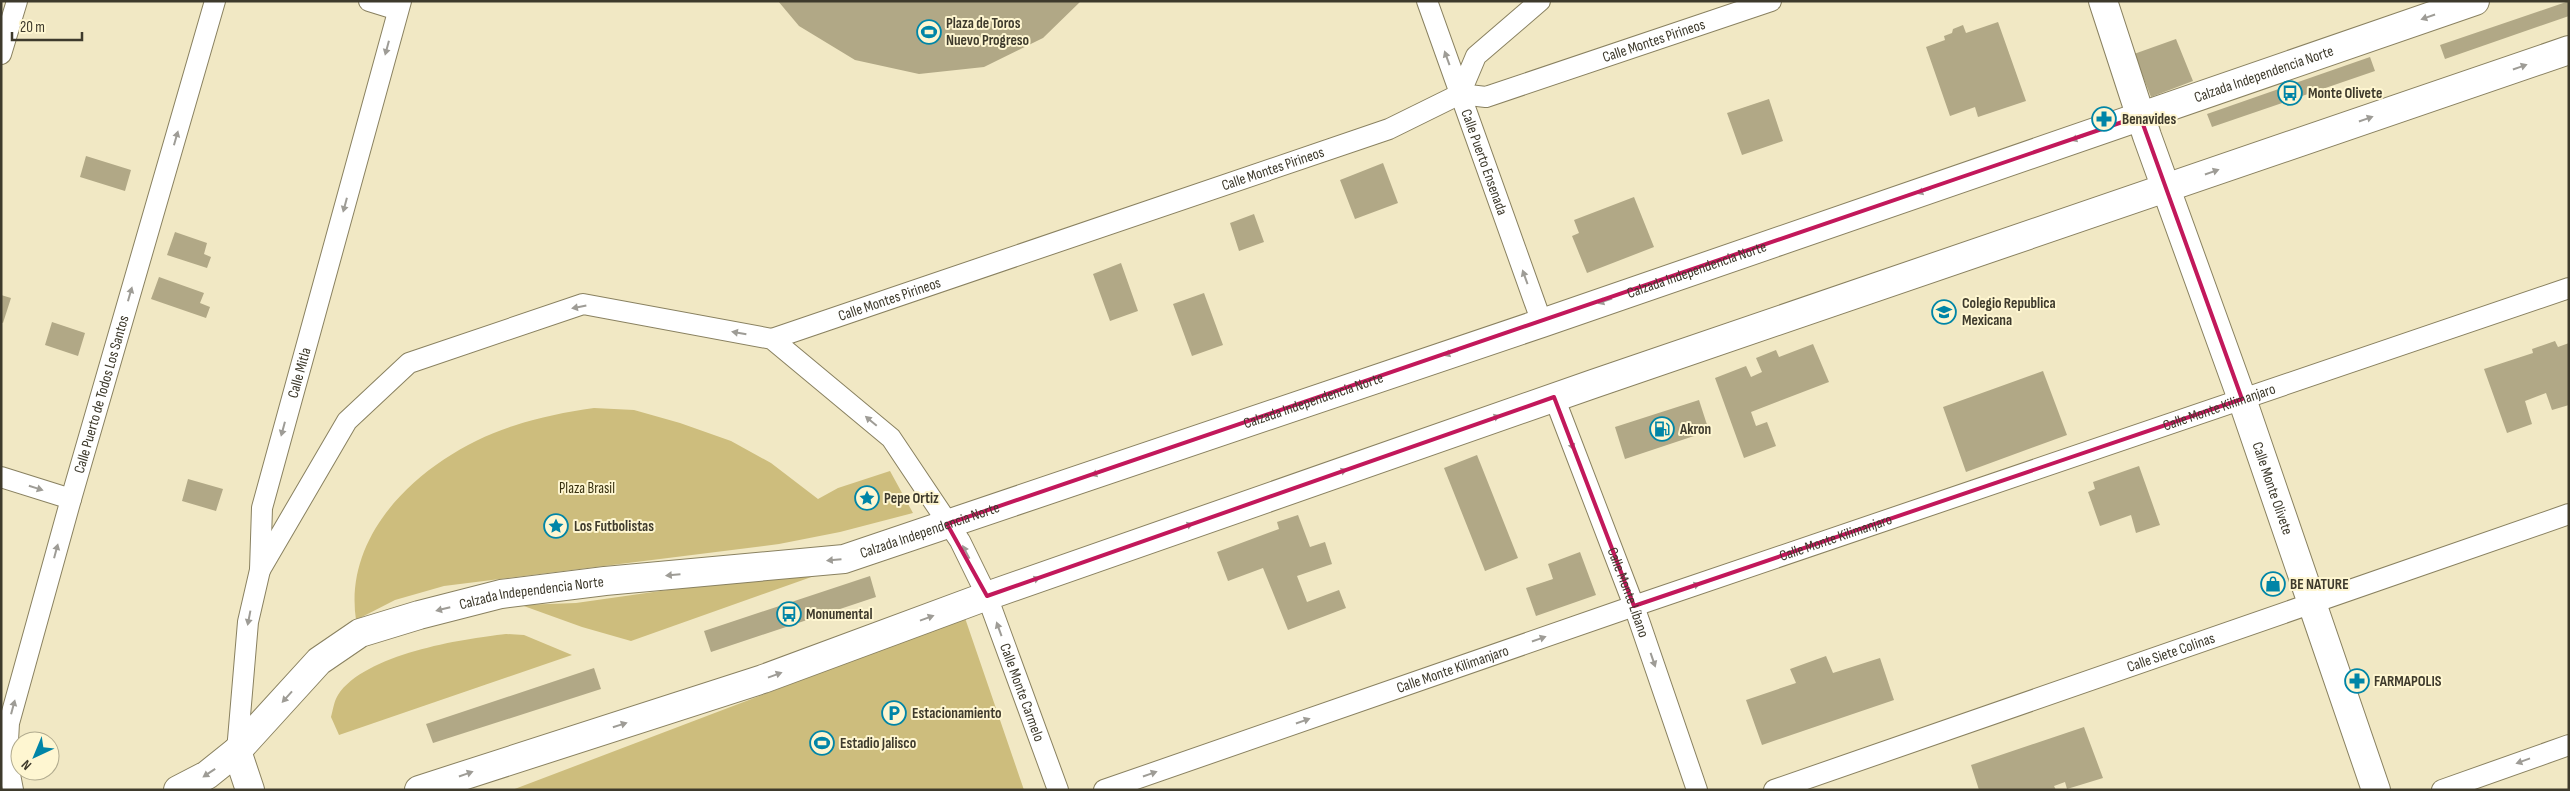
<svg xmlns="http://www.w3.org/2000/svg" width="2570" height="791" font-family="'Sofia Sans Condensed',sans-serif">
  <rect width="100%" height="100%" fill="#f1e8c4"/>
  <path fill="#cdbd7d" d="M594,408L634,410L680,423L731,441L771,463L818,499L838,488L890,471L913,513L840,532L779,544L444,586L395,600L356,620C342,526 432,452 513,426C540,417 566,412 594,408Z
    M817,575L631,641L582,627L521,605L576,603L752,578Z
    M965,618L1024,790H512Z
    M506,634L524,635L572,655L339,735L331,717C333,710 334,701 338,695C365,654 461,639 506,634Z"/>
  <path fill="#b1a886" d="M778,1H1081L1043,38L984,67L919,74L855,60L799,26Z
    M2569,1V16L2445,59L2440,45Z
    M1998,22L2026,101L1978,117L1975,107L1950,116L1926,47L1945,40L1944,36L1952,33L1953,29L1963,25L1966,33Z
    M2176,39L2193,81L2151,97L2134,54Z
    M2370,57L2375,71L2212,127L2207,114Z
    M1769,99L1783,141L1742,155L1727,113Z
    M86,156L131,170L125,191L80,177Z
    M1383,163L1398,203L1355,219L1340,180Z
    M1634,197L1654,247L1587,273L1572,236L1579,233L1574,220Z
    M1254,214L1264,242L1239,251L1230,223Z
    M175,232L207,243L204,254L211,257L207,268L167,255Z
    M1121,263L1138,311L1110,321L1093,274Z
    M159,277L204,293L200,303L210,307L206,318L151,299Z
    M1204,293L1223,345L1192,356L1173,304Z
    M1,295L11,298L3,323L1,322Z
    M52,322L85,333L78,356L45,345Z
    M2555,341L2558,347L2569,343V405L2552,410L2546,393L2525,401L2532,424L2507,433L2484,369L2533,353L2532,349Z
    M1813,344L1829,382L1751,412L1756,426L1767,422L1776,446L1744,458L1715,378L1746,366L1751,377L1762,372L1756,358L1776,350L1779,357Z
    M2043,371L2067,435L1966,472L1943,407Z
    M1699,400L1709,431L1625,459L1615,427Z
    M1477,455L1518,558L1485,571L1444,468Z
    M2139,466L2160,525L2136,533L2131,515L2100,526L2088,492L2095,489L2093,482Z
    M188,479L223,489L216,511L182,501Z
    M1298,515L1310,547L1325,542L1332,564L1297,576L1307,602L1339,590L1346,608L1288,630L1263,568L1228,581L1217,552L1279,529L1277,522Z
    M1580,552L1596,595L1536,616L1526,588L1553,579L1548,564Z
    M870,576L876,597L711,652L704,631Z
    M1826,656L1833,673L1880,658L1894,700L1762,745L1746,700L1796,683L1790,669Z
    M594,668L601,689L433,743L426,724Z
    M2084,727L2103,778L2067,789L2065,782L2054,786L2056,790H1979L1971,765Z"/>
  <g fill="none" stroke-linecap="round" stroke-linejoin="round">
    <g stroke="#898160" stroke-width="22">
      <g id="street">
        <path d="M369,1L398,10"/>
        <path id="s1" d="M1427,1L1542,323"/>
        <path d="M1,54L17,1"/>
        <path d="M1460,94L1476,56L1540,1"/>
        <path id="s2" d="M772,339L1389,129L1460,94L1486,97L1771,1"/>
        <path id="s3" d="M1554,397L1634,606L1697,790"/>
        <path d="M1,477L71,499"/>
        <path id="s4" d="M260,570L347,421L409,363L583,304L772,339L891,438L960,541L987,596L1058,790"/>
        <path id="s5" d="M237,751L248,622L260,570L262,508L401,1"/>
        <path id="s6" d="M13,790L7,759L9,723L71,499L215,1"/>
        <path id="s7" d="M1104,790L1634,606L2569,288"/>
        <path id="s8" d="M1774,790L2569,514"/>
        <path d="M2442,790L2569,745"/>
      </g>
    </g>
    <g stroke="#898160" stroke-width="30">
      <g id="secondary">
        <path id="s9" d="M2103,1L2147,136L2242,399L2376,790"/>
        <path d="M237,751L250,790"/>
      </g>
    </g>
    <g stroke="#898160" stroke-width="30">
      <g id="primary">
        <path id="s10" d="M178,790L207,775L237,751L319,661L360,633L419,615L501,594L605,581L844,559L1542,323L2475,1"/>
        <path d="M419,790L763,679L987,596L1593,384L2569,50"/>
      </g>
    </g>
    <use href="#street" stroke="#fff" stroke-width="20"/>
    <use href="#secondary" stroke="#fff" stroke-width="28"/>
    <use href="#primary" stroke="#fff" stroke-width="28"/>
  </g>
  <defs><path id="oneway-solid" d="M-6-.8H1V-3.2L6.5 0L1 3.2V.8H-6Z" transform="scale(1.25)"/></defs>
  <g fill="#9e9c96">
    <use href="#oneway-solid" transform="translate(2428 17) rotate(161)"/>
    <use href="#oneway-solid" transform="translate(387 48) rotate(105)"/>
    <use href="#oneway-solid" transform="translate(1447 58) rotate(-110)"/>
    <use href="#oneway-solid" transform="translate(2520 67) rotate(-19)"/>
    <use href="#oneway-solid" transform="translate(2366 119) rotate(-19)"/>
    <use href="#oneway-solid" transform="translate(176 138) rotate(-74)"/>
    <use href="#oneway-solid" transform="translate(2078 138) rotate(161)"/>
    <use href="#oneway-solid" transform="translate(2212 172) rotate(-19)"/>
    <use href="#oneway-solid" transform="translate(1924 191) rotate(161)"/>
    <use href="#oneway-solid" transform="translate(345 205) rotate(105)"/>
    <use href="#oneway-solid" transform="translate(1525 277) rotate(-110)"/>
    <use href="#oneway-solid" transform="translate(130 294) rotate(-74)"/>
    <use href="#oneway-solid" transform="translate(1605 301) rotate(161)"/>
    <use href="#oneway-solid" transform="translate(579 307) rotate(169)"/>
    <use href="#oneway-solid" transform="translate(739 333) rotate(-170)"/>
    <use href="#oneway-solid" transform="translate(1451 353) rotate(161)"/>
    <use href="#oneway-solid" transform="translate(1493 418) rotate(-19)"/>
    <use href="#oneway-solid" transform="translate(871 421) rotate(-140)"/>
    <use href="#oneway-solid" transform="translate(283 429) rotate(105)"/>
    <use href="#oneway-solid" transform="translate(1571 443) rotate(69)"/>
    <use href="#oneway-solid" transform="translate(1340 472) rotate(-19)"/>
    <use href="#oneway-solid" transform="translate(1098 473) rotate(161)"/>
    <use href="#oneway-solid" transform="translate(36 488) rotate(18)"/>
    <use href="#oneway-solid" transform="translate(1186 526) rotate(-19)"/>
    <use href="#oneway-solid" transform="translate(56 551) rotate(-75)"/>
    <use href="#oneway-solid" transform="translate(966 552) rotate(-118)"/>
    <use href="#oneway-solid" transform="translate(834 560) rotate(175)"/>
    <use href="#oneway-solid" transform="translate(673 575) rotate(175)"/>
    <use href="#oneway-solid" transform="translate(1033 580) rotate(-19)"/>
    <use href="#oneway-solid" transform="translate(1693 586) rotate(-19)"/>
    <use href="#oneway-solid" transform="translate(443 609) rotate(166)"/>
    <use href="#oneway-solid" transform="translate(249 618) rotate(101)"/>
    <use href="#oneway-solid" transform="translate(927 618) rotate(-20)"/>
    <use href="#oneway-solid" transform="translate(999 629) rotate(-110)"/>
    <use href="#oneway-solid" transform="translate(1539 639) rotate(-19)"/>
    <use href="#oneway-solid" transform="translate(1653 660) rotate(71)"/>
    <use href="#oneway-solid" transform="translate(775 675) rotate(-20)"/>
    <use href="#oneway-solid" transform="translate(287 697) rotate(132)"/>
    <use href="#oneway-solid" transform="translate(13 707) rotate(-75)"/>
    <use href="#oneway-solid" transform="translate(1303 721) rotate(-19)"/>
    <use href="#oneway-solid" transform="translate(620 725) rotate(-18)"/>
    <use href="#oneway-solid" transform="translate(2523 761) rotate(160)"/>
    <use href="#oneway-solid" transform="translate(209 773) rotate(146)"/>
    <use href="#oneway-solid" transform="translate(466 774) rotate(-19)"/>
    <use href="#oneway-solid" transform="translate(1150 774) rotate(-19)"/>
  </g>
  <path fill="none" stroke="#c2185b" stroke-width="4" stroke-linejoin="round" d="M2140,116L2242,399L1634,606L1554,397L987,596L947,524Z"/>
  <defs>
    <g id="stadium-ring" transform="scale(1.25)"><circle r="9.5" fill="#fef6d1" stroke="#0085a7" stroke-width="1.5"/><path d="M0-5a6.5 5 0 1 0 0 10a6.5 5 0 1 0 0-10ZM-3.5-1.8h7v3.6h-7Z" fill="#0085a7"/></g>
    <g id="bus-ring" transform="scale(1.25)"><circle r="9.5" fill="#fef6d1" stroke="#0085a7" stroke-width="1.5"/><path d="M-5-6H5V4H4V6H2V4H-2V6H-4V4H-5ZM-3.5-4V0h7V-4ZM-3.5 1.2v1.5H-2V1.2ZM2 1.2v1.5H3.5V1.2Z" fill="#0085a7"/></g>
    <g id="pharmacy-ring" transform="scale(1.25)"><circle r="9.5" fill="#fef6d1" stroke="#0085a7" stroke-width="1.5"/><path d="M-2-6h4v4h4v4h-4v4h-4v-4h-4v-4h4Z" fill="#0085a7"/></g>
    <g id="university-ring" transform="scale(1.25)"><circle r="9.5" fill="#fef6d1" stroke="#0085a7" stroke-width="1.5"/><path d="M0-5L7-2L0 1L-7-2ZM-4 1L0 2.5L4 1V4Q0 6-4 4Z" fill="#0085a7"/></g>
    <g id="fuel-ring" transform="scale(1.25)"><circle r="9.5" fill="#fef6d1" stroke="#0085a7" stroke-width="1.5"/><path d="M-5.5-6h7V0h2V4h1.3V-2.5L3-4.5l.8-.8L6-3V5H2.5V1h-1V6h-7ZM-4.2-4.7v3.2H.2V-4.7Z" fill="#0085a7"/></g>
    <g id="sight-ring" transform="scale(1.25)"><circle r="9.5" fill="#fef6d1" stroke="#0085a7" stroke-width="1.5"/><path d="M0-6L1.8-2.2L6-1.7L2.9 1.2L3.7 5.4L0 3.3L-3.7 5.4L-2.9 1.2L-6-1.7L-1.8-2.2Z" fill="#0085a7"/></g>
    <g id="shop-ring" transform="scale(1.25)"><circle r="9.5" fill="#fef6d1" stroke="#0085a7" stroke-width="1.5"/><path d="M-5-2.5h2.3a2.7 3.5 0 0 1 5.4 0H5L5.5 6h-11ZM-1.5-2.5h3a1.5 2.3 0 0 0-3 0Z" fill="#0085a7"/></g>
    <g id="parking-ring" transform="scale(1.25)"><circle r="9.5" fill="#fef6d1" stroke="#0085a7" stroke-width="1.5"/><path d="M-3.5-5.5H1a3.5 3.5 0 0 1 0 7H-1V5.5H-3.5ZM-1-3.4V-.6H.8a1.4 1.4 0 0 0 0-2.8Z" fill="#0085a7"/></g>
  </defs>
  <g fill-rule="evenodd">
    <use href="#stadium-ring" x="929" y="32"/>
    <use href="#bus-ring" x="2290" y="93"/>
    <use href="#pharmacy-ring" x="2104" y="119"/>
    <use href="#university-ring" x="1944" y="312"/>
    <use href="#fuel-ring" x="1662" y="429"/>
    <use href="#sight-ring" x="867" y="498"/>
    <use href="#sight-ring" x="556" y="526"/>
    <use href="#shop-ring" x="2273" y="584"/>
    <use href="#bus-ring" x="789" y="614"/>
    <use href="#pharmacy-ring" x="2357" y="681"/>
    <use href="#parking-ring" x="894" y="713"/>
    <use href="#stadium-ring" x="822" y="743"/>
  </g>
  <g text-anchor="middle" stroke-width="4" stroke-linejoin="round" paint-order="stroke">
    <g font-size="15" font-weight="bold" fill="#3e3a2c" stroke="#fef6d1" text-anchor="start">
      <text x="946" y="28">Plaza de Toros<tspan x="946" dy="17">Nuevo Progreso</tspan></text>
      <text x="2308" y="98">Monte Olivete</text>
      <text x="2122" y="124">Benavides</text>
      <text x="1962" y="308">Colegio Republica<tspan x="1962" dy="17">Mexicana</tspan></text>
      <text x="1680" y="434">Akron</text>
      <text x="884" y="503">Pepe Ortiz</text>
      <text x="574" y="531">Los Futbolistas</text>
      <text x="2290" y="589">BE NATURE</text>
      <text x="806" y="619">Monumental</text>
      <text x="2374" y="686">FARMAPOLIS</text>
      <text x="912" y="718">Estacionamiento</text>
      <text x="840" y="748">Estadio Jalisco</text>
    </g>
    <g font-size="15" fill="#3e3a2c" stroke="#fef6d1">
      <text dy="5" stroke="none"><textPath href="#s2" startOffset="934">Calle Montes Pirineos</textPath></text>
      <text dy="5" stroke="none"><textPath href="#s10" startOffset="2234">Calzada Independencia Norte</textPath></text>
      <text dy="5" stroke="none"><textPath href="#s1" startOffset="171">Calle Puerto Ensenada</textPath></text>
      <text dy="5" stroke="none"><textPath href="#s2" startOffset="529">Calle Montes Pirineos</textPath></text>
      <text dy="5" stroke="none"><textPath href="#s10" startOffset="1634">Calzada Independencia Norte</textPath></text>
      <text dy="5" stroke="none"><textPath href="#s2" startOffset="124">Calle Montes Pirineos</textPath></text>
      <text dy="5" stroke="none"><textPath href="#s5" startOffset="385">Calle Mitla</textPath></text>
      <text dy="5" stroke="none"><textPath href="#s6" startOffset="409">Calle Puerto de Todos Los Santos</textPath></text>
      <text dy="5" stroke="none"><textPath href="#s10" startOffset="1229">Calzada Independencia Norte</textPath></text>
      <text dy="5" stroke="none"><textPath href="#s7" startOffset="1179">Calle Monte Kilimanjaro</textPath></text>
      <text dy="5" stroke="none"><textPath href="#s9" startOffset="516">Calle Monte Olivete</textPath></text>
      <text dy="5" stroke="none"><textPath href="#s10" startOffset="824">Calzada Independencia Norte</textPath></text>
      <text dy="5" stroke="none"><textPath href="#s7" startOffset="774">Calle Monte Kilimanjaro</textPath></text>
      <text dy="5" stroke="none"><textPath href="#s3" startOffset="209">Calle Monte Líbano</textPath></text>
      <text dy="5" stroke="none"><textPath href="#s10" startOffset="419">Calzada Independencia Norte</textPath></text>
      <text dy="5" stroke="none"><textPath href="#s8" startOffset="420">Calle Siete Colinas</textPath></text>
      <text dy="5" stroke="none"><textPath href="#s7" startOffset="369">Calle Monte Kilimanjaro</textPath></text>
      <text dy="5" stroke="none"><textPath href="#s4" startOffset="1076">Calle Monte Carmelo</textPath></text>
    </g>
    <g font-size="15" fill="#37300f" stroke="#fef6d1">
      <text x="587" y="493">Plaza Brasil</text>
    </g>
  </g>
  <rect width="2570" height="791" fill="none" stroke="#3e3a2c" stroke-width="5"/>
  <g transform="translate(35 756) rotate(224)"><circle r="24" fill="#fef6d1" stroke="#b1ab8f"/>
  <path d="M0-4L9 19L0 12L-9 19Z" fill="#0085a7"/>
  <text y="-8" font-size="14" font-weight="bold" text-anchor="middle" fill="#3e3a2c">N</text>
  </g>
  <path d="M12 32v8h70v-8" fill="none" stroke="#3e3a2c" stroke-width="2.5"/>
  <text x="20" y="32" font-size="15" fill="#3e3a2c" stroke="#fef6d1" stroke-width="4" paint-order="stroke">20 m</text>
</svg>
